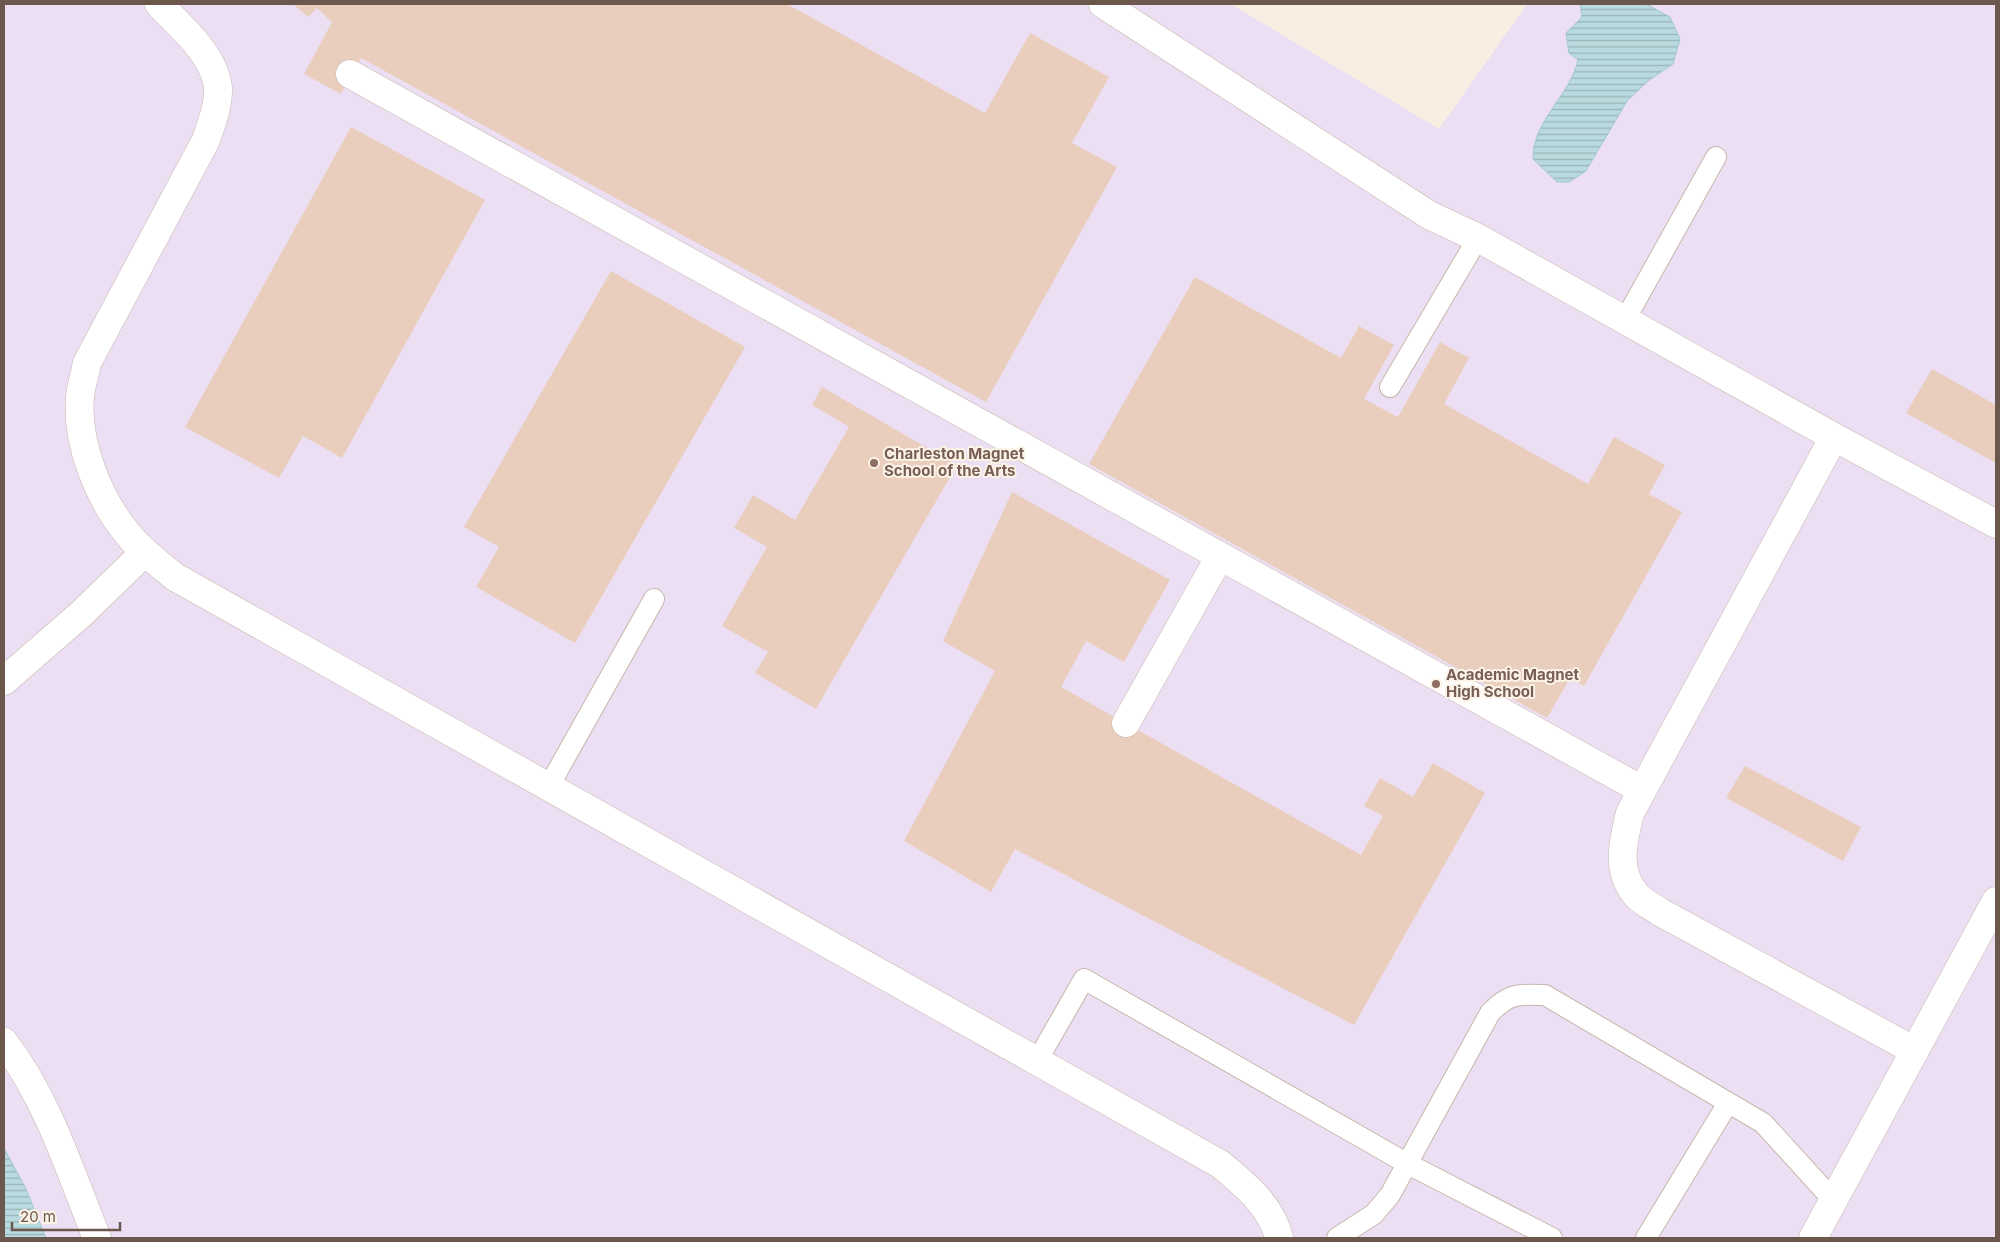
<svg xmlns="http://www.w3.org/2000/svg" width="2000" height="1242" font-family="Inter,sans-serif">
  <defs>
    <pattern id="water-rules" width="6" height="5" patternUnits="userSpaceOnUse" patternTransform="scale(1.25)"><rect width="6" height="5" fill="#b9dadf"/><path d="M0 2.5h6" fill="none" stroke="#9ab4b7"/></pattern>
  </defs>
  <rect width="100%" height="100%" fill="#f8efe2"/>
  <path fill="#ecdff4" d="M4,4H1231L1439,129L1527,4H1996V1238H4Z"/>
  <path fill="url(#water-rules)" stroke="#a1c9cf" d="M1580,4H1646L1670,17L1680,39L1673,64L1648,81L1627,101L1586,171L1569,182H1557L1533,159C1532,121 1570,96 1578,60L1569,53L1566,33L1582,17Z
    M4,1148L26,1189L46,1238H4Z"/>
  <path fill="#eacebd" d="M293,4H787L985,113L1030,33L1109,77L1072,143L1117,167L986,402L361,58L341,94L304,74L332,22L317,8L308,17Z
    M351,127L485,200L342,458L303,436L279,478L185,427Z
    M611,271L745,347L575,643L476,587L499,547L464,527Z
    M1195,277L1341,358L1359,326L1394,345L1364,399L1398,417L1440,342L1469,358L1444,404L1588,484L1614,437L1665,465L1649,494L1682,512L1584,686L1570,678L1547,718L1089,464Z
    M1932,369L1996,405V463L1906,413Z
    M822,387L957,465L816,709L755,673L768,652L722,626L767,547L734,528L753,495L795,520L849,427L812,405Z
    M1012,492L1170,580L1124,662L1086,641L1061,687L1361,855L1383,816L1364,806L1380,778L1413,797L1433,763L1485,793L1354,1025L1015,849L991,892L904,841L995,671L943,641Z
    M1745,766L1861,827L1843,861L1726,798Z"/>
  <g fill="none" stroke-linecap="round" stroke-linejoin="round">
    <g stroke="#c7b7ab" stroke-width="22">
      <path id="service" d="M1625,320L1716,157
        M1390,387L1478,238
        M549,786L654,599
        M1037,1061L1084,979L1408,1164L1552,1238
        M1337,1238L1374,1214L1390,1195L1490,1013C1509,993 1518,994 1545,995L1763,1123L1834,1201
        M1646,1238L1728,1103"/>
    </g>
    <g stroke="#c7b7ab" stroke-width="29">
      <path id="pedestrian" d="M350,74L1642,790
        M1126,723L1220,556"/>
    </g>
    <g stroke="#c7b7ab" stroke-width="29">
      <path id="minor" d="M159,4C180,26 215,55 218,88C219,106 211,124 206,140L87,363C85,374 81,386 80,397C76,442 98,498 127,533C140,550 158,563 175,577L1220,1164C1244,1184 1272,1206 1279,1238
        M1103,4L1429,215L1478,238L1834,437
        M4,681L81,614L145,552
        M4,1042C48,1099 70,1172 97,1238
        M1915,1051L1660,912C1653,907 1643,902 1637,896C1615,871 1623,842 1630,813L1834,437L1996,524
        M1813,1238L1996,901"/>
    </g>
    <use href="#service" stroke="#fff" stroke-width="20"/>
    <use href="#pedestrian" stroke="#fff" stroke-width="28"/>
    <use href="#minor" stroke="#fff" stroke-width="28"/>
  </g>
  <g fill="#8d6e63" stroke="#fcf3e7" stroke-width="2">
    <circle cx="874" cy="463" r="5"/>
    <circle cx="1436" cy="684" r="5"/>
  </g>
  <g text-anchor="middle" stroke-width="4" stroke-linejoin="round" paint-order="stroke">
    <g font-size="15" font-weight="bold" fill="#785e54" stroke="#fcf3e7" text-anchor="start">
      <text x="884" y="459">Charleston Magnet<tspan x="884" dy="17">School of the Arts</tspan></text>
      <text x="1446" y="680">Academic Magnet<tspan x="1446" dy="17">High School</tspan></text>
    </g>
  </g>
  <rect width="2000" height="1242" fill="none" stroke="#6c574c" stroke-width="10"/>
  <path d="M12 1222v8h108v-8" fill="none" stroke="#6c574c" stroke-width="2.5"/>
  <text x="20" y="1222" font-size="15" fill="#6c574c" stroke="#fcf3e7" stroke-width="4" paint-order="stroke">20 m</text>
</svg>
